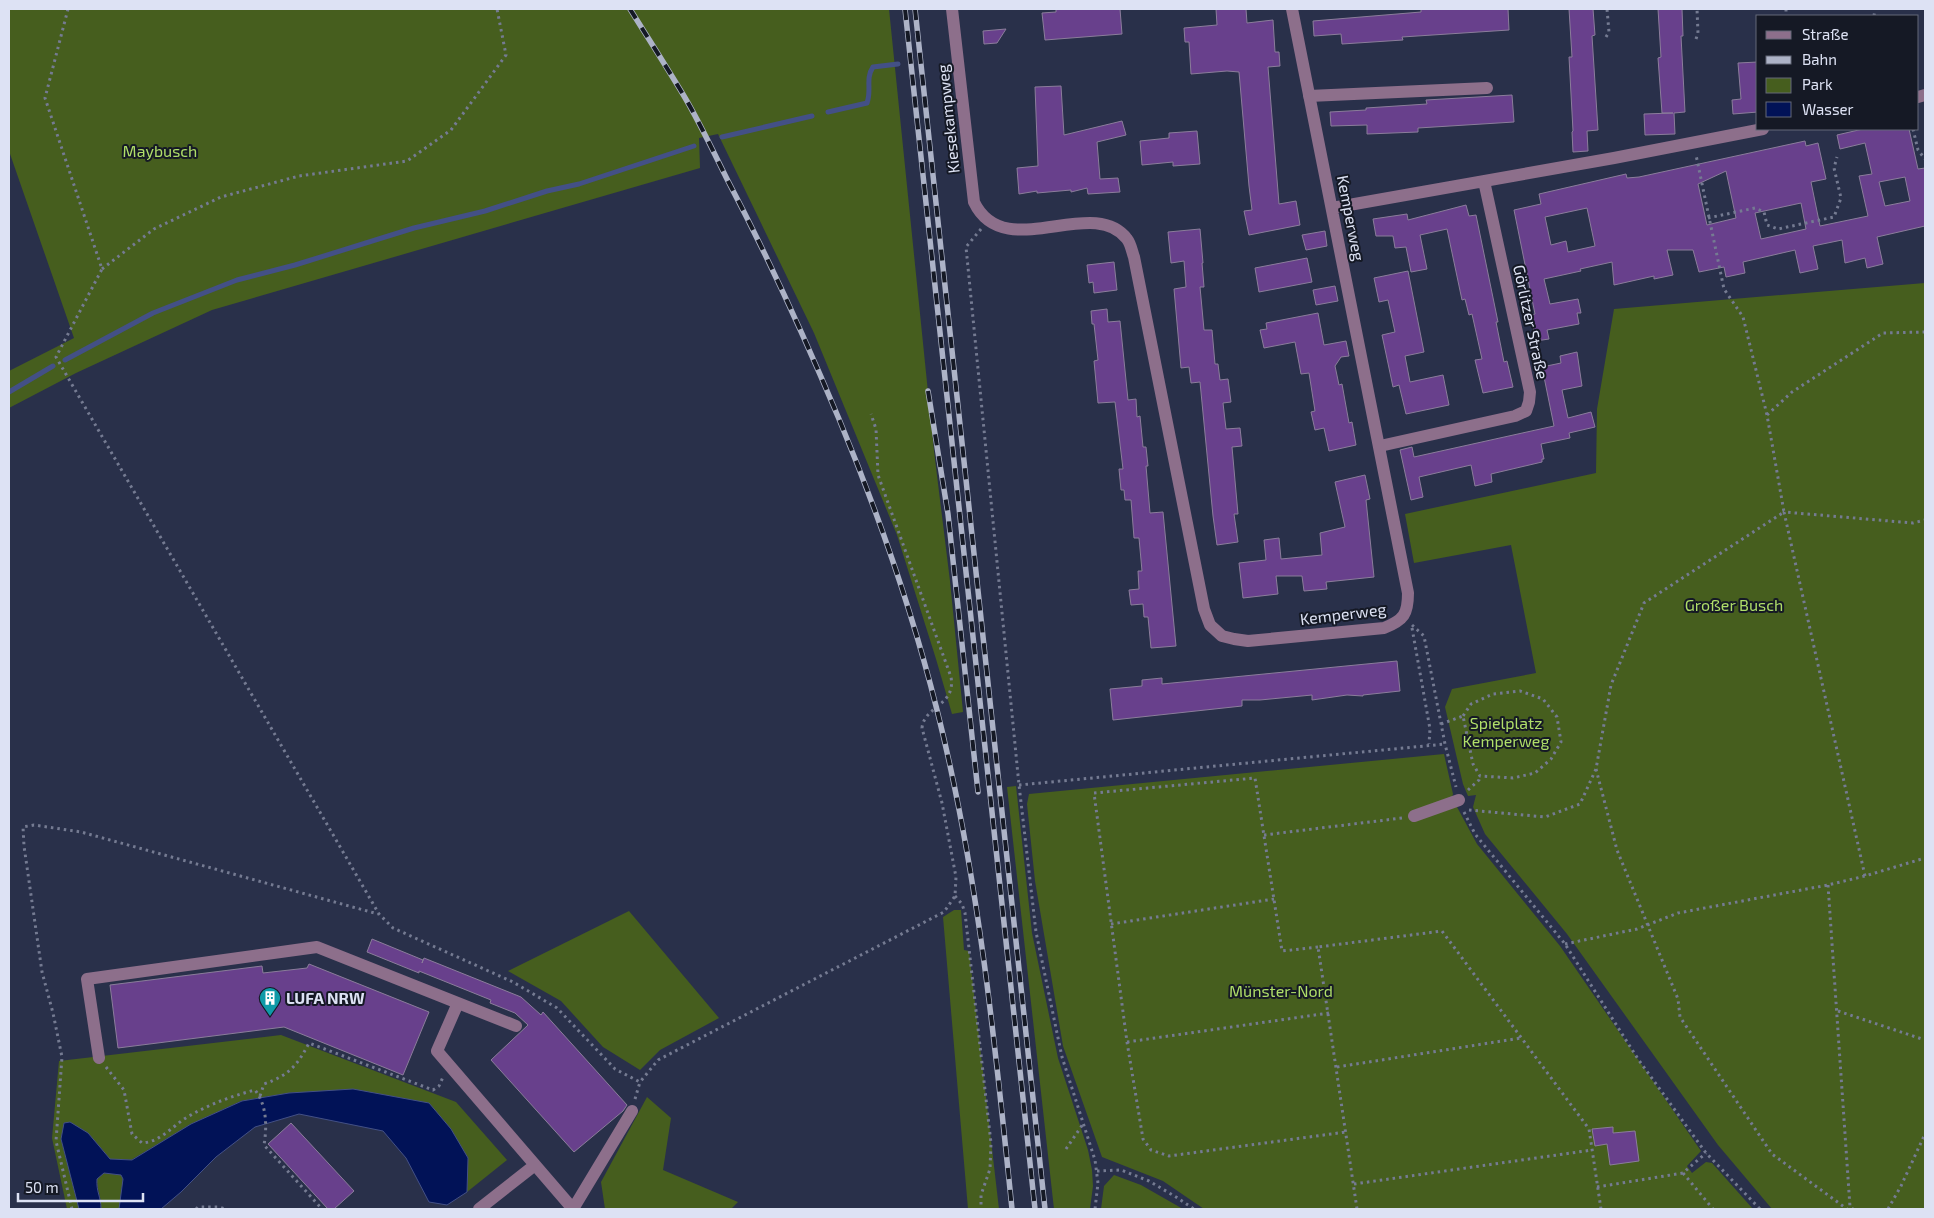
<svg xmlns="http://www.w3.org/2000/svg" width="1934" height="1218" font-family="'Exo 2',sans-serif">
  <rect width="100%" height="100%" fill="#29304a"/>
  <path fill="#465e1e" d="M9,9H889L934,451L950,581L963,712L952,714L936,659L897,535L814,333L718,134L699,138L700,168L212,310L76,373L9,408V371L74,338L9,151Z
    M1925,283V1209H1772L1718,1145L1567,934L1485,834L1473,807L1476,795L1468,796L1463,784L1445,707L1452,689L1536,673L1511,545L1414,563L1405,514L1596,473L1597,409L1614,309Z
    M1444,754L1453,794L1451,800L1457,807L1477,844L1560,946L1701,1151L1687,1166L1692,1173L1706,1162L1712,1163L1753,1209H1204L1163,1181L1102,1157L1063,1046L1035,881L1027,804L1029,794Z
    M1016,786L1032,933L1058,1058L1088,1150L1092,1170L1093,1186L1090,1209H1054L1007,787Z
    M954,910H961L964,950L969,951L999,1209H968L943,917Z
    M629,911L719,1018L660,1050L640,1070L603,1047L561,1001L508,971Z
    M281,1035L456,1102L507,1160L467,1192L468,1157L428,1103L353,1090L289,1093L241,1101L191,1124L131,1160L110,1159L88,1133L61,1139L79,1209H67L52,1138L59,1061Z
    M647,1097L671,1118L663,1170L738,1202L731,1209H605L601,1182Z
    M104,1173L121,1174L123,1179L119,1209H101C102,1198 97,1191 97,1179Z
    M1114,1175L1141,1185L1183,1209H1101L1104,1186Z"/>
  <path fill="#011257" stroke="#435086" d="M353,1089L429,1103L451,1129L468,1158L467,1192L447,1205L429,1202L406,1158L383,1131L299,1114L255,1127L216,1157L181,1192L161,1209H119L123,1179L121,1175L104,1173L97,1179C96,1192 101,1196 101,1209H79L61,1139L64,1123L70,1122L88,1133L110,1159L132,1160L191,1124L242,1101L289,1093Z"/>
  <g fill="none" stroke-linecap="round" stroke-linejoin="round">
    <path stroke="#435086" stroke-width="5" d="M828,112L867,103C872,90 865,79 873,67L898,64
      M722,137L812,116
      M65,360L153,313L237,280L295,265L414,228L485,211L547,191L579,184L694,146
      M9,392L53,366"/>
  </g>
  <path fill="#68408c" stroke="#8b7d9b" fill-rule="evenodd" d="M1056,9H1120L1122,34L1045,40L1042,13L1056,12Z
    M1216,9H1246L1247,23L1273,20L1275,52H1279L1280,66L1268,67L1279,204L1296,201L1300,225L1249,235L1244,211L1252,210L1249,186L1239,72L1227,71L1191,74L1189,42H1185L1184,28L1217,25Z
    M1421,9H1508L1509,30L1402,37L1403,40L1342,44L1341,34L1314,36L1313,21L1421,12Z
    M1569,9H1593L1595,35L1592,36L1598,130L1587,131L1588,151L1573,152L1572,132L1573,131L1569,57H1572Z
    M1658,9H1682L1683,36H1681L1685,112L1674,113L1675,134L1645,135L1644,114L1673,113H1662L1658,58L1661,57Z
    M1006,29L997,43L984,44L983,31Z
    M1758,62V112L1733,114L1732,100L1741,99L1738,63Z
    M1061,86L1064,135L1122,121L1126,135L1097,142L1100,179L1118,178L1120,192L1088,194L1087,188L1071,192V190L1037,193V191L1019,194L1017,168L1038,166L1035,87Z
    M1512,95L1514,122L1418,128V132L1367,134V125L1331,126L1330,112L1366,110V108L1427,104L1426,100Z
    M1863,129H1909L1918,169L1925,168V226L1877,237L1883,264L1867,268L1865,258L1845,263L1842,240L1813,246L1818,269L1800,273L1795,250L1743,262L1745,273L1726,277L1724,267L1699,272L1693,250H1667L1673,275L1654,279V276L1614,285L1612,262L1580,269L1581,271L1544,279L1550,304L1578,299L1581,313H1577L1579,324L1547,330L1549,339L1536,341L1531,315L1535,314L1514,210L1541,204L1539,194L1626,174L1627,178L1639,177L1805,141L1806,146L1818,143L1826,179L1811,182L1820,226L1868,216L1859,176L1872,174L1865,143L1840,149L1837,135ZM1726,171L1736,218L1707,225L1698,184ZM1905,177L1910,201L1885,206L1879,182ZM1801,203L1806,229L1761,239L1755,213ZM1587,208L1595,246L1568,252L1566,241L1551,245L1545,217Z
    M1197,131L1200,164L1173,166V162L1142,165L1140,141L1169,138V133Z
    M1466,205L1469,216L1476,215L1498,322H1496L1504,362L1507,361L1513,387L1483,393L1475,360L1482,359L1472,314L1469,315L1465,299L1462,300L1447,229L1420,235L1427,269L1411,272L1406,247L1395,248L1393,236H1376L1373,219L1407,214L1408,220Z
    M1200,229L1203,263H1202L1204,287H1200L1204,330H1212L1215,364H1218L1220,380L1228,379L1231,402L1223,403L1226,429L1240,428L1242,446L1232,447L1238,514H1234L1238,542L1217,545L1213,516L1200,382L1191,383L1189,367L1181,368L1174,289L1186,287L1184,261L1171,263L1168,232Z
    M1325,231L1327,246L1306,250L1302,235Z
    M1307,258L1312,282L1259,292L1255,268Z
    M1114,262L1117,290L1094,293L1093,282L1089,283L1087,265Z
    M1408,271L1424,352L1405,356L1410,382L1443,375L1449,405L1406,414L1399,385L1393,387L1382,335L1395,332L1388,300L1379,302L1374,278Z
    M1335,286L1338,301L1316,305L1313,290Z
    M1107,309L1108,322L1120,321L1128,400L1136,399L1137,417L1140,416L1143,447H1146L1148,466H1146L1150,513L1163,512L1176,646L1151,648L1148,617H1144L1143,604L1131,605L1129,590L1139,589L1138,571H1142L1139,538H1134L1131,500H1125L1124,490H1121L1119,469H1123L1115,402L1098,403L1094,361L1098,360L1094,324H1092L1091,311Z
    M1318,313L1324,345L1346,341L1349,356L1341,357L1335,366L1339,385L1342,384L1349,423L1352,422L1356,445L1329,451L1324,428L1315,430L1311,412L1315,411L1309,373L1301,374L1295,342L1264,348L1260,330L1267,329L1266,323Z
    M1577,352L1582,386L1562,390L1568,418L1591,412L1595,427L1569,433L1570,438L1541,444L1544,459H1542V462L1491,474L1492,482L1475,486L1471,465L1419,477L1423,497L1411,500L1400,450L1412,447L1414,457L1554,426L1542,367L1561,363L1560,356Z
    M1365,475L1370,499L1366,500L1374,577L1326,582L1327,589L1304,591L1302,576H1276L1278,594L1243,598L1239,563L1266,560L1264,540L1279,538L1281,559L1322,555L1320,533L1345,527L1335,482Z
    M1397,661L1400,691L1363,695V696L1347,695L1312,700V695L1260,700H1242V706L1113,720L1110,689L1142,686V680L1162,678V684Z
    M372,939L423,960L422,963L424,958L521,997L541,1015L543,1012L627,1105L623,1111L574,1152L491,1060L528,1025L515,1013L490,1003L491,1000L419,971V973L367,952Z
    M309,964L429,1012L403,1075L284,1027L118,1048L110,985L262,966L263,973L307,968Z
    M291,1123L354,1191L334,1209H328L268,1144Z
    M1613,1127V1133L1635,1131L1639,1161L1610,1165L1607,1144L1595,1146L1592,1129Z"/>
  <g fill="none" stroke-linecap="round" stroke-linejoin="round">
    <path stroke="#757b92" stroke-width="3" stroke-dasharray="2.5 4" stroke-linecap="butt" d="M68,9L45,98L102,269L56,357L379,914L393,928L513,982L557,1008L615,1069L640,1082L658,1060L944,912L955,896L956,877L942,803L922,728C924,706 956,706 951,677L878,475L876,429L871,414
      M1786,9V16
      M1874,16L1875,9
      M1606,37L1609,32L1607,9
      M1696,39L1698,33L1697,9
      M1913,129L1918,150L1925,159
      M1708,218L1755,208L1764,212L1767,225L1778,229L1834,217L1841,198L1834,168L1837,157
      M981,229L966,247L1019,785L1036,932L1062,1057L1095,1160L1098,1183L1095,1209
      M102,269L154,229L221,197L299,176L407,161L451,130L506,55L497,9
      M1767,415L1792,392L1883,333L1925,332
      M1412,625L1424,636L1445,744L1456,787
      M1412,628L1430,729L1429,744
      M1441,724L1463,716L1473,764L1480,776L1513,778L1535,773L1551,759L1561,742L1557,717L1543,699L1520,691L1493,694L1471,704L1463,716
      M1596,769L1617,850L1678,999L1680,1017L1772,1154L1847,1209
      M1019,785L1445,744
      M1468,790L1479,780L1480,776
      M1469,810L1545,817L1580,804L1596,769L1611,685L1644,603L1784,512L1767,415L1743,317L1724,289L1696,155
      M1464,812L1475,834L1565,944L1638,1059L1706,1153L1760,1209
      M1264,835L1402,818
      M1865,876L1784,512L1913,523L1925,520
      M1828,885L1850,1207L1853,1209
      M955,896L962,904L965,913L991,1143L990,1169L981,1195V1209
      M1111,924L1274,899
      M1565,944L1637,929L1678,913L1828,885L1865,876L1925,858
      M1318,947L1282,951L1255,778L1094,793L1127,1042L1143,1139L1151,1150L1169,1156L1346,1132
      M1838,1011L1925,1040
      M1127,1042L1329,1013
      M106,1067L124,1090L132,1134L142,1143C161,1142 173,1125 189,1116C210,1104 232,1096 255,1090C267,1105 267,1127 264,1145L322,1209
      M1337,1067L1521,1038
      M260,1096L264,1084C289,1075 297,1066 309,1043L433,1090L439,1086L443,1077
      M635,1099L640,1082
      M1066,1149L1083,1124
      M1097,1171L1121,1170L1149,1181L1176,1197L1194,1209
      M1683,1173L1713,1209
      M1354,1184L1592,1150
      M1597,1187L1683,1173L1706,1153
      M72,1209L56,1141L62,1057L53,1013L42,972L24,846L23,827L34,825L81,832L378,914
      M196,1209L198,1207H219L225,1209
      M1357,1209L1318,947L1442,931L1589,1129L1601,1209
      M1888,1209L1901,1186L1925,1134"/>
    <path stroke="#8d6f8b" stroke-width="12" d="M952,9L974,202C1004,265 1093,194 1127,239C1131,244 1132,252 1134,257L1204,609L1210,625L1222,636L1234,639L1248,641L1384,628C1404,620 1408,614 1408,593L1292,9
      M1309,96L1487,88
      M1918,97L1925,95
      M1332,208L1614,158L1763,129
      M1380,446L1515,416L1526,411L1529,402L1530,392L1484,181
      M1414,816L1459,800
      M458,1003L437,1051L573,1209
      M99,1058L87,979L317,947L516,1026
      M479,1209L535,1165
      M573,1209L632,1111"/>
    <g stroke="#adb3c7" stroke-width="5.5">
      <path id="rail" d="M630,9C648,38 666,66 684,96C700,123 714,153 728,181C769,259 805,338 839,419C878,513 912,610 937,710C978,873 995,1042 1012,1209
        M905,9L1035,1209
        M915,9L1045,1209
        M928,391L948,514L978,792"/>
    </g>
    <use href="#rail" stroke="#151925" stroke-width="4" stroke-dasharray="11" stroke-linecap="butt"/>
  </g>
  <defs>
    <g id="building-pin" transform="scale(1.125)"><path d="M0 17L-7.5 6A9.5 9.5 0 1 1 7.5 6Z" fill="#0f9aa8" stroke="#151925"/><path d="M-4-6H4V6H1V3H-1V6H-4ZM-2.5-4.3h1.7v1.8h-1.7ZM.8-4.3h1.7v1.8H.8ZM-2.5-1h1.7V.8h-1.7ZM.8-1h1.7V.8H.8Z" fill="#fff"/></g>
  </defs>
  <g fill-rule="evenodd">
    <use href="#building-pin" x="270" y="998"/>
  </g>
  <g text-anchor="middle" stroke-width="4" stroke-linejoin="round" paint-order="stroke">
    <g font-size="16" fill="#dde2f4" stroke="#151925">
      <text transform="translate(948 119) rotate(-96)" y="6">Kiesekampweg</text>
      <text transform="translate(1351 218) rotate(79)" y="6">Kemperweg</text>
      <text transform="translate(1531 322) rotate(78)" y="6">Görlitzer Straße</text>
      <text transform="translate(1343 614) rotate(-7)" y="6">Kemperweg</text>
    </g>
    <g font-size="16" fill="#b0df69" stroke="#151925">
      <text x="160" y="157">Maybusch</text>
      <text x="1734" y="611">Großer Busch</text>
      <text x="1506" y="729">Spielplatz<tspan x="1506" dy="18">Kemperweg</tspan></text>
      <text x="1281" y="997">Münster-Nord</text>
    </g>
    <g font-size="16" font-weight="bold" fill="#dde2f4" stroke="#151925" text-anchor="start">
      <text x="286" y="1004">LUFA NRW</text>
    </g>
  </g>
  <rect width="1934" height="1218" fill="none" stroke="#dde2f4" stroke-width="20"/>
  <rect x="1756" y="15" width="162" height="115" fill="#151925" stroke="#656978"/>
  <rect x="1766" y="31" width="25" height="8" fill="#8d6f8b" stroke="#656978"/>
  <text x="1802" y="40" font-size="15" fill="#dde2f4">Straße</text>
  <rect x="1766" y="56" width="25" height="8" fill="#adb3c7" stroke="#656978"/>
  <text x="1802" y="65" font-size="15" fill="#dde2f4">Bahn</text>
  <rect x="1766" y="78" width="25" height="15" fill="#465e1e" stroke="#656978"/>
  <text x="1802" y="90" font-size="15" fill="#dde2f4">Park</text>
  <rect x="1766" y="102" width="25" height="15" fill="#011257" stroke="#656978"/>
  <text x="1802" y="115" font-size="15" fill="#dde2f4">Wasser</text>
  <path d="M18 1193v8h125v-8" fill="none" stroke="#dde2f4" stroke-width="2.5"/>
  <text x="25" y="1193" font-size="15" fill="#dde2f4" stroke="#151925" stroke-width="4" paint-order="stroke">50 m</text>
</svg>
